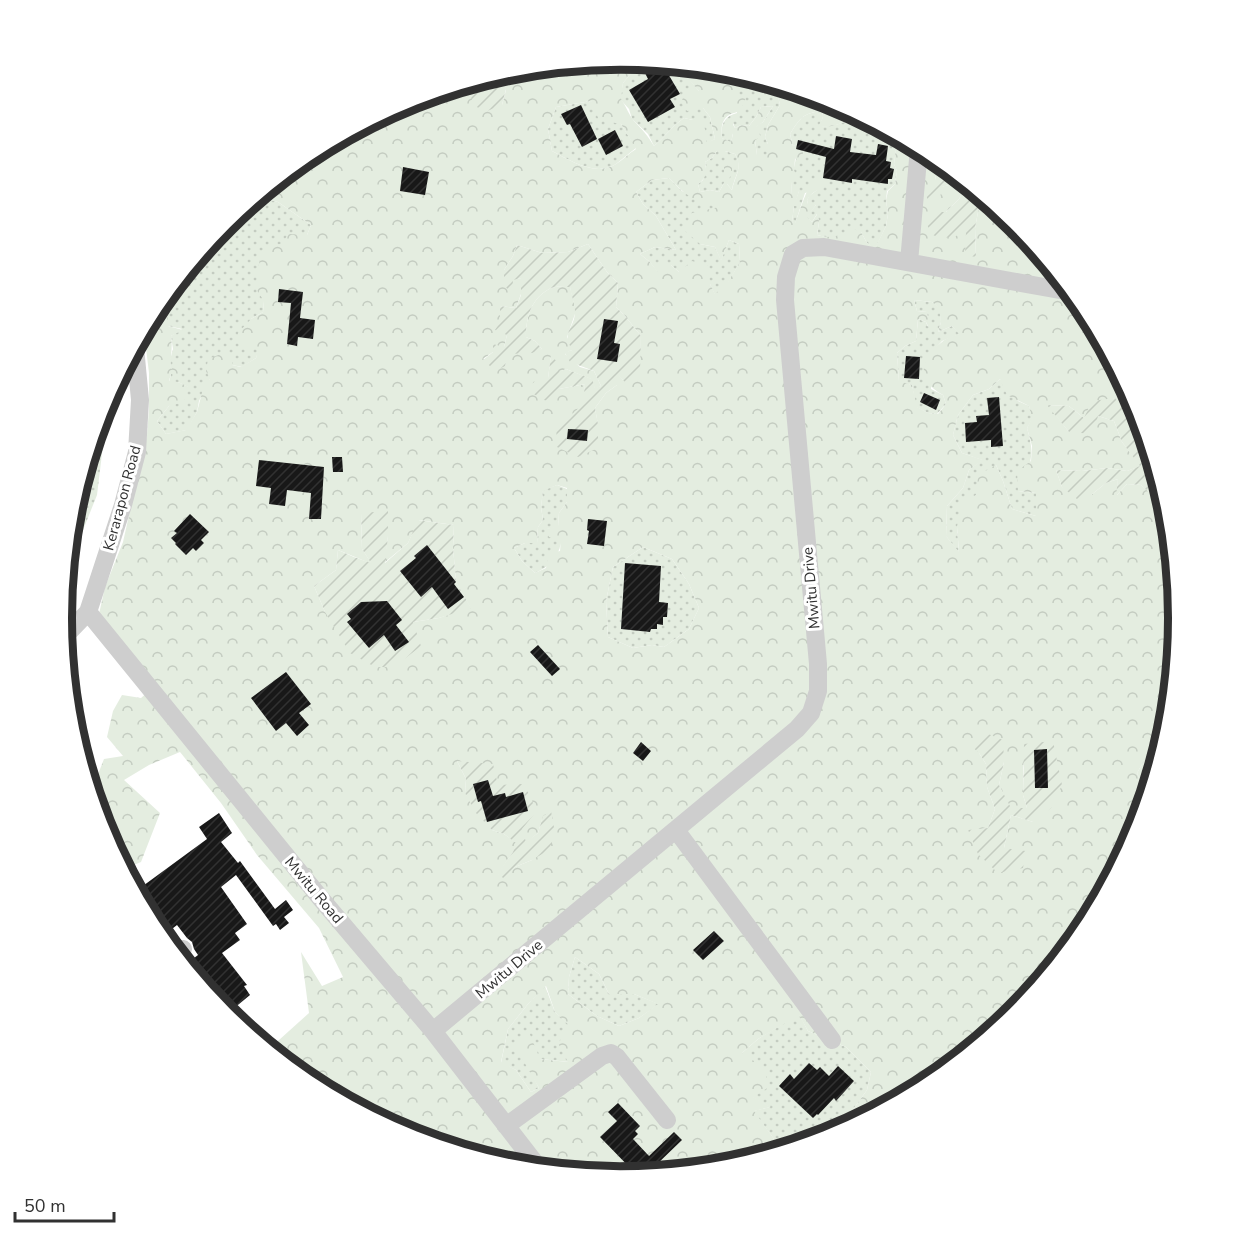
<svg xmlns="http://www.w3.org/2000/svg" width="1240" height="1236" font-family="'Nunito Sans',sans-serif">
  <defs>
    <pattern id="grass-dots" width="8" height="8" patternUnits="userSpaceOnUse" patternTransform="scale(1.5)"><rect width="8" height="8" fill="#e4ede0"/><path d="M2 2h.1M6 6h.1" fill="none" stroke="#c4ccc1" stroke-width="1.8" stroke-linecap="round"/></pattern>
    <pattern id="forest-crowns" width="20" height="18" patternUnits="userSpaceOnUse" patternTransform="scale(1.5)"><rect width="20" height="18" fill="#e4ede0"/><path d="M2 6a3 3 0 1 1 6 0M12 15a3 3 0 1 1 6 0" fill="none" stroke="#c4ccc1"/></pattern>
    <pattern id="garden-furrows" width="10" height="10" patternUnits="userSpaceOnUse" patternTransform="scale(1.5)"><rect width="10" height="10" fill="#e4ede0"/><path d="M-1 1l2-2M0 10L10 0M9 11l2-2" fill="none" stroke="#c4ccc1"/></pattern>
    <pattern id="building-hatch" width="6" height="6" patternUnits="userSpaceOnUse" patternTransform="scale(1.5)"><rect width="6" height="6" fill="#181818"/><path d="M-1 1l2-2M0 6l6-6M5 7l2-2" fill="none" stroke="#313131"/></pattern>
  </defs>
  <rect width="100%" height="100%" fill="#fff"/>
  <path fill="url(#grass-dots)" d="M638,62L688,67L684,73L699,91L703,108L710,117L715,139L706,144L693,120L684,118C672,126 665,137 654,146L648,134L632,119L629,109L620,99L623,83L632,72Z
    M749,78L758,86H767L777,92L780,105L768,125L765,137L768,144V155H757L755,140V127L763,122L773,106L761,107L756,117L749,126L741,125L735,128L733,123V133L731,143L722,138C720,126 724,116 737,113L738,87Z
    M591,101L621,124L636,148C629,153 623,159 616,164C596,177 571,161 552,151L548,129L556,107Z
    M822,111L823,117L819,127C827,126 836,126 844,122C849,119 851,116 857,115L904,140L901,145L896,149L894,164L897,171L895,184L887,191L886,200L888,214L886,226L875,249L867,243L861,232L830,238L817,235L819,222L817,214L812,222L806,217L816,205L808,204L807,200L809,196L817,190L805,193L795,224L792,222L794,205L799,191L791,195C792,176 794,161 801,144L793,146L790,134C800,118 803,113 822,111Z
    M717,151H725L735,154C744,169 734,175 732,190L727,184L724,163V183L719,192L710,190L700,192L698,184L703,180L706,167L705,162L712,158Z
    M669,178L682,191L720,207L700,244L715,247L721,260L729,240L739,244L740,262L728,283L715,295L710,284L679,272L671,265L658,273L650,262L640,254L655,247L676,250L656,216L643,204L636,192L652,180Z
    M258,197L278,202L311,225L307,235L264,301L263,312L251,319L259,349L256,358L242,367L232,365V354L210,379L199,401L197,412L187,430L166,434L157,421L169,406L188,387L178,382H169L171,374L170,360L173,349L171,336L182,329L168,326V304L166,296L226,223Z
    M914,300L932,302L940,308L941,322L938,332L952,326L960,334L942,341L935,349L931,389L943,395L946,404L937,414L928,413L916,407L912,385L899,382L897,353L905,346L916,341L918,319L926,322L928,327L927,312L917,311Z
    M1000,379L1018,401L1029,406L1033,418L1027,428C1036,458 1030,464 1018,491L1036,493V516L1012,509L1003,481L996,465L976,495L957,527L959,553L946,536L947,506L963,488L969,470L982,460L962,453L953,435L958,415L973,395L989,389Z
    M109,396L97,495L66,573L73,509L105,404Z
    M557,485L567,489V502L559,513L558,527L547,529L562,539C559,556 551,566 535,573L522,561L514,548L525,543H537L538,527L543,520L541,507L543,490Z
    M643,547L672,559L689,584L699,608L689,629L664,647L652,645L633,648L608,637L606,601L613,567Z
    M1144,761L1156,764L1148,792L1144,789L1137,773Z
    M575,957L599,974L609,994H634L659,1004L639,1018L619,1026L597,1016L568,994L569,977Z
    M545,986L555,1012L572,1027L569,1062L540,1059L534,1078L539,1088L531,1092L516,1070L501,1063L508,1029L528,1004Z
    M799,1014L808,1031L846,1047L871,1072L867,1090L844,1122L818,1131L808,1139V1141L788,1147L774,1139L753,1111L770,1107L752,1097L742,1053L758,1039Z"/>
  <path fill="url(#forest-crowns)" fill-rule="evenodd" d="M620,60L638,62L632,72L623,83L621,99C626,106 629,115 634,121C642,129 648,136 654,146C665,137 672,126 684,118L693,120L702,119L707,136L706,143L715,139L710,117L703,108L687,111L681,102L687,90L699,91L683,73L688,67H692L701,74L708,71L722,76L717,70L729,71L834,103L857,115C851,116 849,119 844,122C836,126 827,127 818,127L823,117L822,111C803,113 800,118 790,134L793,146L802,143L803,156L795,159L794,170L797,177L792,182L791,194L797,190L799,191L796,201L799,204L796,206H794L792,222L795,223C802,206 805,189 818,175L824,188C816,190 811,193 807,200L808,204L812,203L816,205L807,217L812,222L818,213L819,222L817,235C833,239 838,237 852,228L861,232L867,243L875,248L886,226L888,214L886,200L888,191L895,184L897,171L894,164L896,148L901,145L904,140L914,146L913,154L937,170L935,180L941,187L952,184L966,186L959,199L946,212L967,231L976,257L975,228L981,196L1015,224L1084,308L1136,405L1167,509C1168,520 1166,533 1171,542L1178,618L1167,727L1156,764L1144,761L1137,773L1144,789L1148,792L1135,832L1084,928L1014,1013L930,1082L833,1134L808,1141V1139L818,1131L844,1122L867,1090L871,1072L846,1047L808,1031L799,1015L758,1039L742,1053L766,1069V1089L753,1097L771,1107L754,1111L774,1139L788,1147L729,1165L620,1176L511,1165L406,1133L310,1082L269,1049L309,1013L301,952L322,986L343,977L319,928L257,855L221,803L180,752L149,765L124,780L160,813L141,862L124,869L104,831L98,809L93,787L104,759L123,756L107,737L113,711L122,695L141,698L157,684L99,614L105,587L123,542L147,435L149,409V373L144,331L156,308L166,296L168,304V326L183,330L171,336C173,348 170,357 171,369L178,364L184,367L181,374H171L169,381L178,382L189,387L184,402L169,406L157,421L166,434L186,430L197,412L204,385L210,379L206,371L208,359L221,354H232V365L241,367L256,358L258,349L239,348L238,333L251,319L263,312L264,301L256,289L257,274L261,254L271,245L282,244L288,234L307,235L311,225L278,202L258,197L310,154L407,102L457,87L461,91L502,105L506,90L501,81L495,76L511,71ZM749,79L758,86H767L777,92L780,105L768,125L765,137L768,144V155H757L755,140L761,137L756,127L763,122L773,106L761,107L756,117L749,126L741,125L735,128L732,123L726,129L733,134L731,142L722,138C721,130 721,120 729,115C732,113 736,113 739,111C743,107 744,102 746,97L738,95V87ZM591,101L599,120L621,124L636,149C629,153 623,160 616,164C596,177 571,161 552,151L548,129L556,107ZM717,151H725L735,154C743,169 735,175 732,190L727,184L732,172V161L728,159L724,163V183L719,192L710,190L700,192L698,184C707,178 707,171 705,162L712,158ZM669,178C688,197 693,201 719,207L692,213L684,230L700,244L715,247L721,261L729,240L739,244L740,262L728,282L715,294L710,284L708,266L692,261L679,272L671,265L661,263L658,272L650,262L640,254L655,247L676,250L656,216L643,204L636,192L652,180ZM588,244L607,272L618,283L616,307L625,316L641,336L640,351L623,380L617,373V385L606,393L595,408L598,425V448L578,411L584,399L585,384L559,389L548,378L551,356L557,373L566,369L591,379L595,389L601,386L594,371L580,367L565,354L571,350L578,357L567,337L576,311L570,287C564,287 556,286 551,288C531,298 526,317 526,337L535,341L542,349L507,353L505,366L483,359L493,352L504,347L507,335L500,322V306L516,308L521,294L522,278L513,279L504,270L513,256L517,245L542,253L568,252ZM914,300L932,302L939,308L941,322L938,332L952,326L959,334C954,336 946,338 942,342C920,359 915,380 943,395L946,404L938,414L928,413L917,407L912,385L899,381L897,353L905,346L916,341L918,319L926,322L930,330L927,312L917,311ZM1000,379L1007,395L1029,406L1032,418L1027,428L1032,446L1031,461L1017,471L1018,491L1036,493V516L1012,509L1003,481L996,465L978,475L976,495L961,503L957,527L959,552L946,536L947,506L963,488L969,470L983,460L962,453L953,435L958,415L973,395L989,389ZM1114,398L1156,498L1141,485L1127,484L1117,495L1118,479L1106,483L1091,495L1062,487L1056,470L1082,471L1107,468L1127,471L1141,466L1122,442L1114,421L1098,416L1069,432L1048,405L1069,406L1084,418ZM557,485L567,488V502L559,513L558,526L546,529L549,537L561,539L560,551L549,553L546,568L535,573L522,561L514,548L525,543H537L538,527L543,520L541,507L543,491ZM388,512V536L384,563L408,543L419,520L454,525L453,547L456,582L470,607L439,618L413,622L325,612L314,586L336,570L338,550L372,564L362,549L361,514ZM643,547L672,559L689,584L699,608L689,629L664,647L652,645L633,648L608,637L606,601L613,567ZM979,753L1004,762L999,785L1010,808H1027L1023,795V762L1033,822L1011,815L1004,848L968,831L988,828L995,809L987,787L986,764ZM457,761L497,785L521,830L526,843L538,833L543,816L532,860L515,867L505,878L498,874L513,852L517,843L504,834L492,830L465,793L466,779ZM575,957L599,974L609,994H634L658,1004L639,1018L619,1026L597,1016L568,994L569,977ZM546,986L555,1012L571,1027L558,1043L568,1062L540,1059L529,1032L515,1046L539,1088L531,1092L516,1070L501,1062L508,1029L528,1004Z"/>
  <path fill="url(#garden-furrows)" d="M495,76L501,81L506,89L502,105L487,111L474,106L470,94L461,91L457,87L467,84L469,85L476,81Z
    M914,146L930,154L981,196L975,228L976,257L965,255L966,232C954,238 943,240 931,234L927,224L935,212H946L959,199L966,186L952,184L942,187L940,198L928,201L924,188L935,180L937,170L913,154Z
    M588,244L607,272L618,283L616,307L625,316L641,336L640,372L630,387L617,374V385L606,393L595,408L598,424V448L578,457L557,447L556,424C577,411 583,410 585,384L559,389L556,403L544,400L532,393L533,382L548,378L551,355L558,363V372L566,369L592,379L595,388L601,386L594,371L570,362L565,353L571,350L574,352C559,332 575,330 575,311C575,304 571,295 570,287C564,287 556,286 551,288C531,298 526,317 526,337L535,341L542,349L532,353L508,354L505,366L499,369L490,366L483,360L493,352V344L504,347L507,335L495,330L500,322V306L516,308L521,295V278L513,280L512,294L504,285V270L513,256L517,245L542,253L568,252Z
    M1115,398L1130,413L1153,468L1157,486L1156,499L1141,485L1127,484L1116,496L1118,479L1106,483L1091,495L1077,499L1062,487L1056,470L1082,471L1107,468L1127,471L1140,466L1122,442L1114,421L1098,416L1093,434L1069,432L1047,405L1069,406L1084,418L1092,401Z
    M388,511V536L385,563L408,543L418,520L454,525L453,547L456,582L471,608L439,618L413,622L421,646L394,667H375L350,653L325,612L314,586L336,570L338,550L354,557L371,563L362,549L361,513Z
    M981,731L1003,740L1004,762L999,785L1011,808H1027L1023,795L1024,744L1053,741L1062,785L1051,808L1033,822L1011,815L1004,848L1026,851L1023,868L998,873L978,854L968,830L988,828L995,809L987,787L986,764L979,753L969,744Z
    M457,761L493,764L498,785L523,784L532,799L535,813L522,829L526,842L538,833L543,816L551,811L555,833L549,850L532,860L515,867L505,879L497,874L513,852L516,843L504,834L492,830L476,813L465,793L466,779Z"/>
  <path fill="url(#building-hatch)" d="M654,63L680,66L667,72L680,94L670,99L675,107L648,122L629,90L648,79L643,69Z
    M581,105L597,139L582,147L570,124L567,125L561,114Z
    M615,130L623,146L606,155L598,139Z
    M836,136L852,139L850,152L876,155L878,144L888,146L886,161L891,162L890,168L894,169L892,179H888V184L852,179V183L823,178L826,157L796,149L798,140L834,149Z
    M403,167L429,172L425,195L400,191Z
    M279,289L303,292L300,318L315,320L313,339L298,337L297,346L287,344L291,303L278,302Z
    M604,319L618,321L614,343L620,344L617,362L597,359Z
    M906,356L920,357L919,379L904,378Z
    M924,393L940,400L936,410L920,402Z
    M999,397L1003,446L991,447V440L966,442L965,423L977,422L976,416L989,415L987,398Z
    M568,429L588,430L587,441L567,439Z
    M332,457H342L343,472H333Z
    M259,460L324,467L321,519H309L311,493L287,490L285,506L269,504L271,488L256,486Z
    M190,514L209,532L201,540L204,543L196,551L193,548L186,555L175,544L176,543L171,538L177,533L174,531Z
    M588,519L607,521L604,546L587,544L589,531L587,530Z
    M427,545L456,582L454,584L464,597L448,609L432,587L421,597L400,571L416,558L414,556Z
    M625,563L661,566L659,602L668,603L667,617H663V625L657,624V629H651L650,632L621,629Z
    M387,601L402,620L396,625L409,642L395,651L384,635L369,648L347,622L351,619L347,614L361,602Z
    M538,645L560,669L552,676L530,652Z
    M286,672L311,704L299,713L309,725L297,736L286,723L276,731L251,698Z
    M641,742L651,751L643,761L633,753Z
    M1047,749L1048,788H1035L1034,750Z
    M488,780L493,796L505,793L506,797L523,792L528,811L487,822L481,801L478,802L473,784Z
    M219,813L232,833L221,842L238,863L240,861L275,909L286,900L293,910L284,917L289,923L280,930L276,924L273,926L236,875L221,887L247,924L235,933L240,940L222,953L247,985L244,986L250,995L227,1014L186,964L198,955L194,949L192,942L187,938L177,925L163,936L156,928L136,891L207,839L199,827Z
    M714,931L724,941L703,960L693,950Z
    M809,1063L817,1070L820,1067L829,1076L838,1066L854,1081L836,1101L834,1098L818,1115L817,1114L813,1118L779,1086L790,1074L794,1079Z
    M618,1103L640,1126L635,1131L638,1134L633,1139L649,1156L674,1132L682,1140L654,1167L659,1172L636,1174L600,1137L617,1121L608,1112Z"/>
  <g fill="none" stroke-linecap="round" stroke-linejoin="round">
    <path stroke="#cecece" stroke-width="18" d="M909,262L919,148
      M88,612L322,900L433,1031L539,1168
      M64,637L88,612L123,505L137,452L140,400L135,347
      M676,830L832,1040
      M177,954L183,949
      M433,1031L797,729L811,713L818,691V664L785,300L786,277L793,254L803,248L824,247L1071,292
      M506,1126L602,1056L611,1053L617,1057L667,1120"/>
  </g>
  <g text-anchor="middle" stroke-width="6" stroke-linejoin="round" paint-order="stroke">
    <g font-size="15" fill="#313131" stroke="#fff">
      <text transform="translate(122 498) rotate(-75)" y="5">Kerarapon Road</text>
      <text transform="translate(811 588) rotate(-95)" y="5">Mwitu Drive</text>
      <text transform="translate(314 890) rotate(50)" y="5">Mwitu Road</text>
      <text transform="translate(509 969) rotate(-40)" y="5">Mwitu Drive</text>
    </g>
  </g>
  <path d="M0 0H1240V1236H0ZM72 618a548 548 0 1 1 1096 0a548 548 0 1 1-1096 0Z" fill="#fff" fill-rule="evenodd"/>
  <path fill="none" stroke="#313131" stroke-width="8" d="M72 618a548 548 0 1 1 1096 0a548 548 0 1 1-1096 0Z"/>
  <path d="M15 1212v9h99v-9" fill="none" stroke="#313131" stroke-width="3"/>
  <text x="24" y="1212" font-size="18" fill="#313131" stroke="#ffffff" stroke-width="4.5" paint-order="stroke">50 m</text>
</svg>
